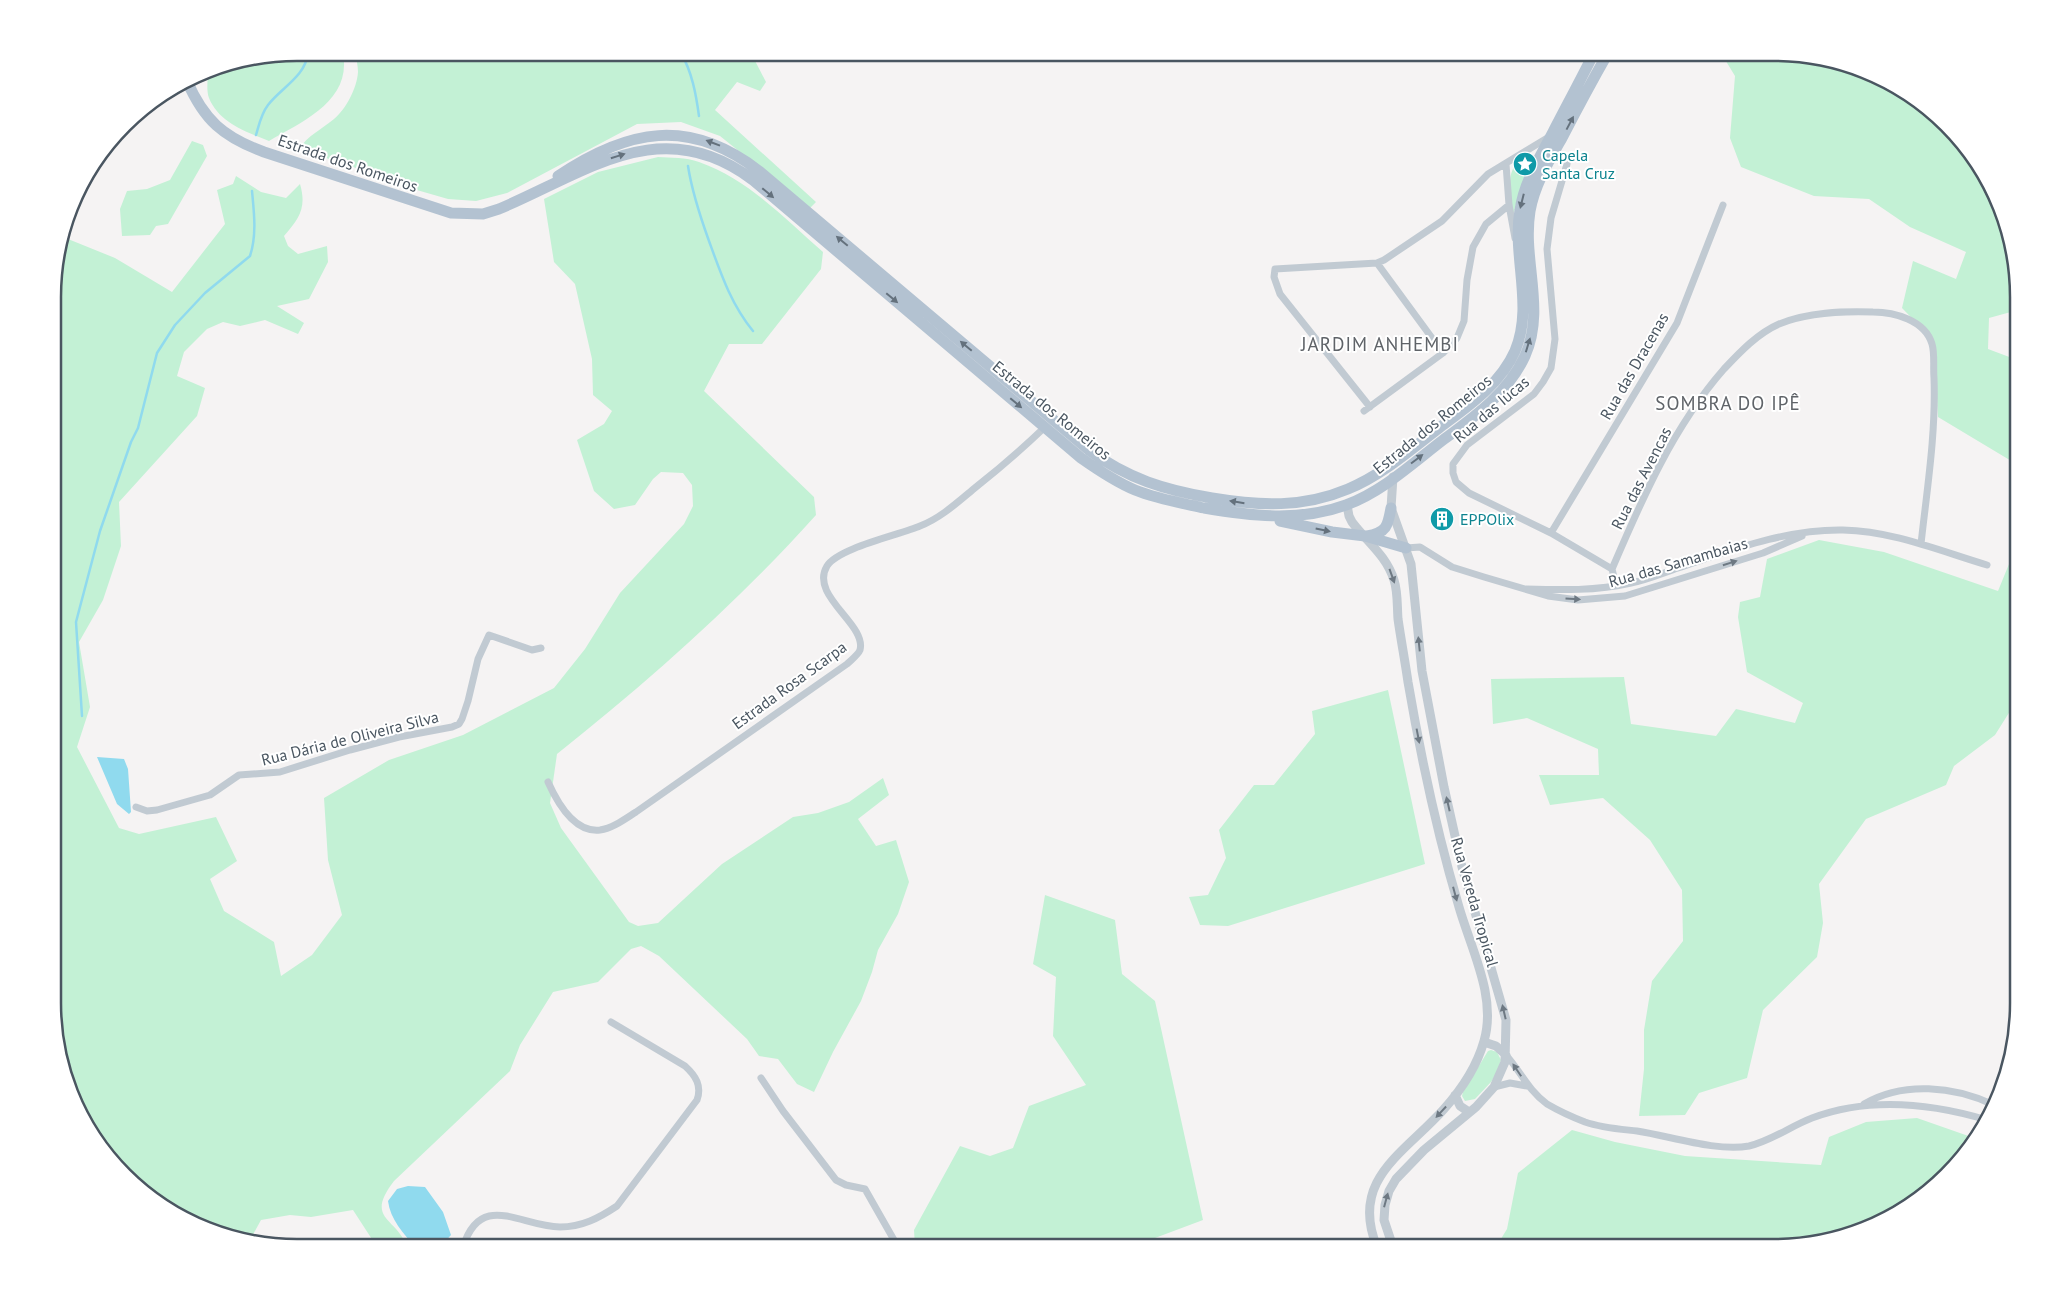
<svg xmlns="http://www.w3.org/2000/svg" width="2071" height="1300" font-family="'PT Sans',sans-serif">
  <rect width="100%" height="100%" fill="#f5f3f3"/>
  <path fill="#c3f1d5" d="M297,53H343C352,101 303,121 269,141C247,132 219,123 209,98C206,90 208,79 208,70Z
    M356,53H751L766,82L760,91L737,82L715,110L816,202L810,208L720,136L681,122L637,124L507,193L476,201L448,199L389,182L377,175L299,149C308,135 321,130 334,119C346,109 357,88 358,72C358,66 356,59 356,53Z
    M1721,53H1775L1852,65L1910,94L1958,136L1986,175L2010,233L2018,281V310L1989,318L1988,349L2012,358V398L2018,405V465L1938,417L1934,341L1902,308L1913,261L1956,279L1966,252L1910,227L1869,199L1814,196L1741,167L1730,138L1735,76Z
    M192,141L203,145L207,156L168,224L156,226L150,235L122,236L120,209L127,191L147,189L170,180Z
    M1530,154L1533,158L1515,207L1513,220C1511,195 1501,165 1530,154Z
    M658,157C671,158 686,157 699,162C748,179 785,219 823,252L821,269L762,344H729L704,391L814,497L816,515C738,602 649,681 557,754L550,803L561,828L629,922L638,926L658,923L722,864L793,817L818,813L849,802L883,778L889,795L858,819L876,846L896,840L909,882L898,914L878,950L872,972L861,1001L833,1052L814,1092L797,1084L778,1059L759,1056L747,1039L659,956L641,946L631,949L598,982L553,992L520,1045L510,1071L394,1181C364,1220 397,1217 407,1247H377L353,1210L311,1217L290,1215L261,1220L250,1240L219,1235L161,1206L94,1139L66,1082L55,1035V265L67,224L68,239L115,258L172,292L225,224L217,190L233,184L236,176L261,192L286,198L300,184C307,208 299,219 284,236L288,246L298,254L327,246L328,262L309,299L277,306L304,323L298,334L265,320L240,326L223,322L207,329L184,352L177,376L205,388L197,416L119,502L121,546L103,600L79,642L90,707L77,747L119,828L139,834L216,817L237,861L210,879L224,911L274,942L281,976L312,955L342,915L328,860L324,798L389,760L463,735L554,688L585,649L620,593L684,524L693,506L692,485L683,473L661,472L653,479L635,505L614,509L594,491L577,440L604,424L612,411L593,395L592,359L575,284L554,262L544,199L598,172Z
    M1819,540L1884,552L1998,591L2018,542V661L2009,675L2012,708L1995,735L1954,766L1946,785L1866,819L1819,884L1823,923L1817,957L1763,1010L1747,1078L1699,1093L1685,1115L1639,1116L1644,1069V1030L1652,981L1683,941L1682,890L1650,840L1603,798L1550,805L1539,775H1599L1598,749L1527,718L1493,724L1491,679L1624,677L1631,724L1716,736L1736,709L1795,723L1803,703L1747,672L1738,617L1740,602L1760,597L1767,559Z
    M1388,690L1425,864L1228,926L1200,925L1189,897L1208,895L1226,858L1219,830L1254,785H1274L1315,734L1312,711Z
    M1045,895L1115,920L1122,974L1155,1001L1203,1220L1131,1247H915L914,1230L960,1146L990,1156L1013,1148L1029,1106L1086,1085L1053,1036L1056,977L1033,964Z
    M1491,1050L1497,1052L1501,1060L1497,1073L1491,1082L1475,1099L1465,1101L1462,1096L1463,1092L1488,1051Z
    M1917,1118L1977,1139L1947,1176L1896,1215L1838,1239L1790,1247H1496L1507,1229L1518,1173L1572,1130L1615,1142L1685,1156L1821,1165L1829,1137L1866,1122Z"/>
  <path fill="#90daee" d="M97,757L124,759L128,769L131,812L129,814L117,804Z
    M408,1186L425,1187L443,1212L451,1235L440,1247H415C404,1234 390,1219 388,1201L397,1189Z"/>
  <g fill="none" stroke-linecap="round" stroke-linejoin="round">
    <path stroke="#90daee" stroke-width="2.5" d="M681,53C692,72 696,94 699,116
      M256,135C259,125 261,114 268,105C282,87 305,77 308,53
      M688,166C692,192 700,216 709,241C721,274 731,304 753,331
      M82,716L76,622L100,531L131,442L138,428L157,353L175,325L205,293L250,256C257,235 254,212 252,191"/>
    <path stroke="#c1cad2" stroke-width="7" d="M1506,164L1509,205L1515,238
      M1567,164L1551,218L1547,249L1555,339L1551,368L1543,382L1534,394L1467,445L1453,464V473L1456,482L1469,493L1551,533L1612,569L1616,585
      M1377,263L1443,353
      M1370,407L1280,294L1274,277L1275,269L1377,263L1384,260L1442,221L1488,174L1549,137
      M1364,411L1443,353L1457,338L1464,321L1467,280L1473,247L1486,224L1509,205
      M1551,533L1677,323L1723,205
      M1406,548L1420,547L1452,567L1484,577L1548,596L1578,600L1625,596L1763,553L1802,536
      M1612,569C1642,499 1673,427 1724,369C1740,352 1758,333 1779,324C1808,312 1842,311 1873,312C1894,312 1925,320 1932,344C1935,354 1933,368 1934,378C1936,434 1927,489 1921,544
      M1526,589C1561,590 1596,591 1631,583C1647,580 1663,573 1678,568C1732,550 1786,529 1843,530C1893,531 1940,551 1987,565
      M548,782C557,802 574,833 600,830C613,828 625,819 636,812L847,664C851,660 858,655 860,650C867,624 809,596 827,566C838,548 899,535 920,526C941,518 959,501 976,487C1000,468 1023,448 1045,427
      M136,807L147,811L157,810L210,795L239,775L280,772L350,750L399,737L452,727L459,724L462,719L468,701L478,659L489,635L532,650L541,648
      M1506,1055C1521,1072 1528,1090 1547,1104C1559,1111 1572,1117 1585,1122C1602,1128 1619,1129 1637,1131C1670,1136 1717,1152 1749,1146C1771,1141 1791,1126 1812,1118C1868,1097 1930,1103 1987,1120
      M761,1078L783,1111L836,1180L846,1185L865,1189L898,1247
      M1494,1087L1510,1083L1527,1086
      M1864,1104C1903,1081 1954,1086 1994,1105
      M463,1247C481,1190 521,1227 560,1227C582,1227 599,1218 617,1206L697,1100C702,1086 696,1076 685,1066L611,1022"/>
    <path stroke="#c1cad2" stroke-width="9" d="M1393,477L1391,508L1411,564L1422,671L1444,787L1462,867L1506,1020L1505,1062L1494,1087L1476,1107L1424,1150L1396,1179L1389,1191L1385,1205L1384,1220L1393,1247
      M1347,505L1349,516L1352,522C1367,542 1386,555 1394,580C1398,592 1397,606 1398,619C1401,640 1405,661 1408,682C1421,758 1437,833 1459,907C1471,949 1497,997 1484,1041C1477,1066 1461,1090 1444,1109C1405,1153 1349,1179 1377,1247
      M1484,1042L1496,1046L1506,1055
      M1455,1095L1460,1106L1469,1112"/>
    <path stroke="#b3c2d1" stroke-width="11" d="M187,81C204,120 223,137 264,152L451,213L483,214L499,209C587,172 662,111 753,180L1081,458C1098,470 1116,482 1135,490C1157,499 1181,503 1204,508C1252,516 1299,522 1346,505C1382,492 1413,463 1443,440C1474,417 1508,393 1525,356C1546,309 1522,260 1530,211C1535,184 1549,161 1562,138C1577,109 1592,81 1608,53
      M558,176C628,129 689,117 759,171L1089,450C1128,479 1165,490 1212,498C1260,506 1303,508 1348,489C1382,475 1410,450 1439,428C1467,407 1500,385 1515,351C1534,306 1512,257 1520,210C1524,182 1540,157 1553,132C1567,105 1581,79 1594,53
      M1280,521L1332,532L1365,536L1406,548
      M1367,536C1387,533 1388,525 1391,508"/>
  </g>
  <defs><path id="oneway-solid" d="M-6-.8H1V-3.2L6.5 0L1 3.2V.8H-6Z" transform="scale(1.25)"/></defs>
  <g fill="#64717d">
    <use href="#oneway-solid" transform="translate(1570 123) rotate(-62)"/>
    <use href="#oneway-solid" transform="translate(713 143) rotate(-159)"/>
    <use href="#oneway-solid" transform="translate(618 156) rotate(-18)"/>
    <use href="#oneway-solid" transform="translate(768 193) rotate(40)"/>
    <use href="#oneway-solid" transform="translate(1522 201) rotate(104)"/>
    <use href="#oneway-solid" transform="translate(842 241) rotate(-140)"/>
    <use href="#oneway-solid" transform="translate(892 298) rotate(40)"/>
    <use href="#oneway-solid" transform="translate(1528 345) rotate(-73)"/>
    <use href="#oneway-solid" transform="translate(966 346) rotate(-140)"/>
    <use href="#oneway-solid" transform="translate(1016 403) rotate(40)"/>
    <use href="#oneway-solid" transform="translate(1417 459) rotate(-37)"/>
    <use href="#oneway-solid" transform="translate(1237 502) rotate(-171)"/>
    <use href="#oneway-solid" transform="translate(1323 530) rotate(12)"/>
  </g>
  <g fill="#6e7983">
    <use href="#oneway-solid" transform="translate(1730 563) rotate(-18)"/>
    <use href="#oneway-solid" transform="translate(1392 576) rotate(70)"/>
    <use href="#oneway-solid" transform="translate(1573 599) rotate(3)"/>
    <use href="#oneway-solid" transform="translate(1419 644) rotate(-96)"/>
    <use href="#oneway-solid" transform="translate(1418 736) rotate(79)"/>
    <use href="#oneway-solid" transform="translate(1448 804) rotate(-103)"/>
    <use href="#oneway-solid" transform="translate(1455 894) rotate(75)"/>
    <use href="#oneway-solid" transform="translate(1504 1012) rotate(-103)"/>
    <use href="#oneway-solid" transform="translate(1517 1070) rotate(-124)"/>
    <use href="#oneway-solid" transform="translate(1441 1112) rotate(133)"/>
    <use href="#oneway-solid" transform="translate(1386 1200) rotate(-75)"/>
  </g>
  <defs>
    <g id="sight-disc" transform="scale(1.25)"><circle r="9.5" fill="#0f9aa8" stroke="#fff"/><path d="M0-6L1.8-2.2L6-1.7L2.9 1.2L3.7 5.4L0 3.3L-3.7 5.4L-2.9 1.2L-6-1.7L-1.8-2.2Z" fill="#fff"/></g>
    <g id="building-disc" transform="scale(1.25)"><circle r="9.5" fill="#0f9aa8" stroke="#fff"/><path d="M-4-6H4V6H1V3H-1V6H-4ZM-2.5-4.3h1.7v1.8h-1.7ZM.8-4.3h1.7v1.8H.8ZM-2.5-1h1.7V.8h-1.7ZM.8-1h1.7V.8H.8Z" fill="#fff"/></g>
  </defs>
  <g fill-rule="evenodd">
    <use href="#sight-disc" x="1525" y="164"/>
    <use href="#building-disc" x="1442" y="519"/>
  </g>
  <g text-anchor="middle" stroke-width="4" stroke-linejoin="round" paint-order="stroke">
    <g font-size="16" fill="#0d838f" stroke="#fff" text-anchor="start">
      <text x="1542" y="161">Capela<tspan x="1542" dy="18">Santa Cruz</tspan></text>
      <text x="1460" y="525">EPPOlix</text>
    </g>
    <g font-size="16" fill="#4a5661" stroke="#fff">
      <text transform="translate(348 163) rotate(19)" y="6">Estrada dos Romeiros</text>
      <text transform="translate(1634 366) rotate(-60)" y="6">Rua das Dracenas</text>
      <text transform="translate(1491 409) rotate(-40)" y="6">Rua das Iúcas</text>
      <text transform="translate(1052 410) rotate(39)" y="6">Estrada dos Romeiros</text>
      <text transform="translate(1432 424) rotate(-39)" y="6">Estrada dos Romeiros</text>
      <text transform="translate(1641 478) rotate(-63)" y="6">Rua das Avencas</text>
      <text transform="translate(1678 562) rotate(-16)" y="6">Rua das Samambaias</text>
      <text transform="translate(789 685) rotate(-36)" y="6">Estrada Rosa Scarpa</text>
      <text transform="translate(350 738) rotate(-14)" y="6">Rua Dária de Oliveira Silva</text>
      <text transform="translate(1475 902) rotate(74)" y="6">Rua Vereda Tropical</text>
    </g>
    <g font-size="19" letter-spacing="1" fill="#5f6368" stroke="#fff">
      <text x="1380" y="351">JARDIM ANHEMBI</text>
      <text x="1728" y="410">SOMBRA DO IPÊ</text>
    </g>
  </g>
  <path d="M0 0H2071V1300H0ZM297 61H1774A236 236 0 0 1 2010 297V1003A236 236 0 0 1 1774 1239H297A236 236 0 0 1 61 1003V297A236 236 0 0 1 297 61Z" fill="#fff" fill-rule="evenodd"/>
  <path fill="none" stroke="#4a5661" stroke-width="2.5" d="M297 61H1774A236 236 0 0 1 2010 297V1003A236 236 0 0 1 1774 1239H297A236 236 0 0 1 61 1003V297A236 236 0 0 1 297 61Z"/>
</svg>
